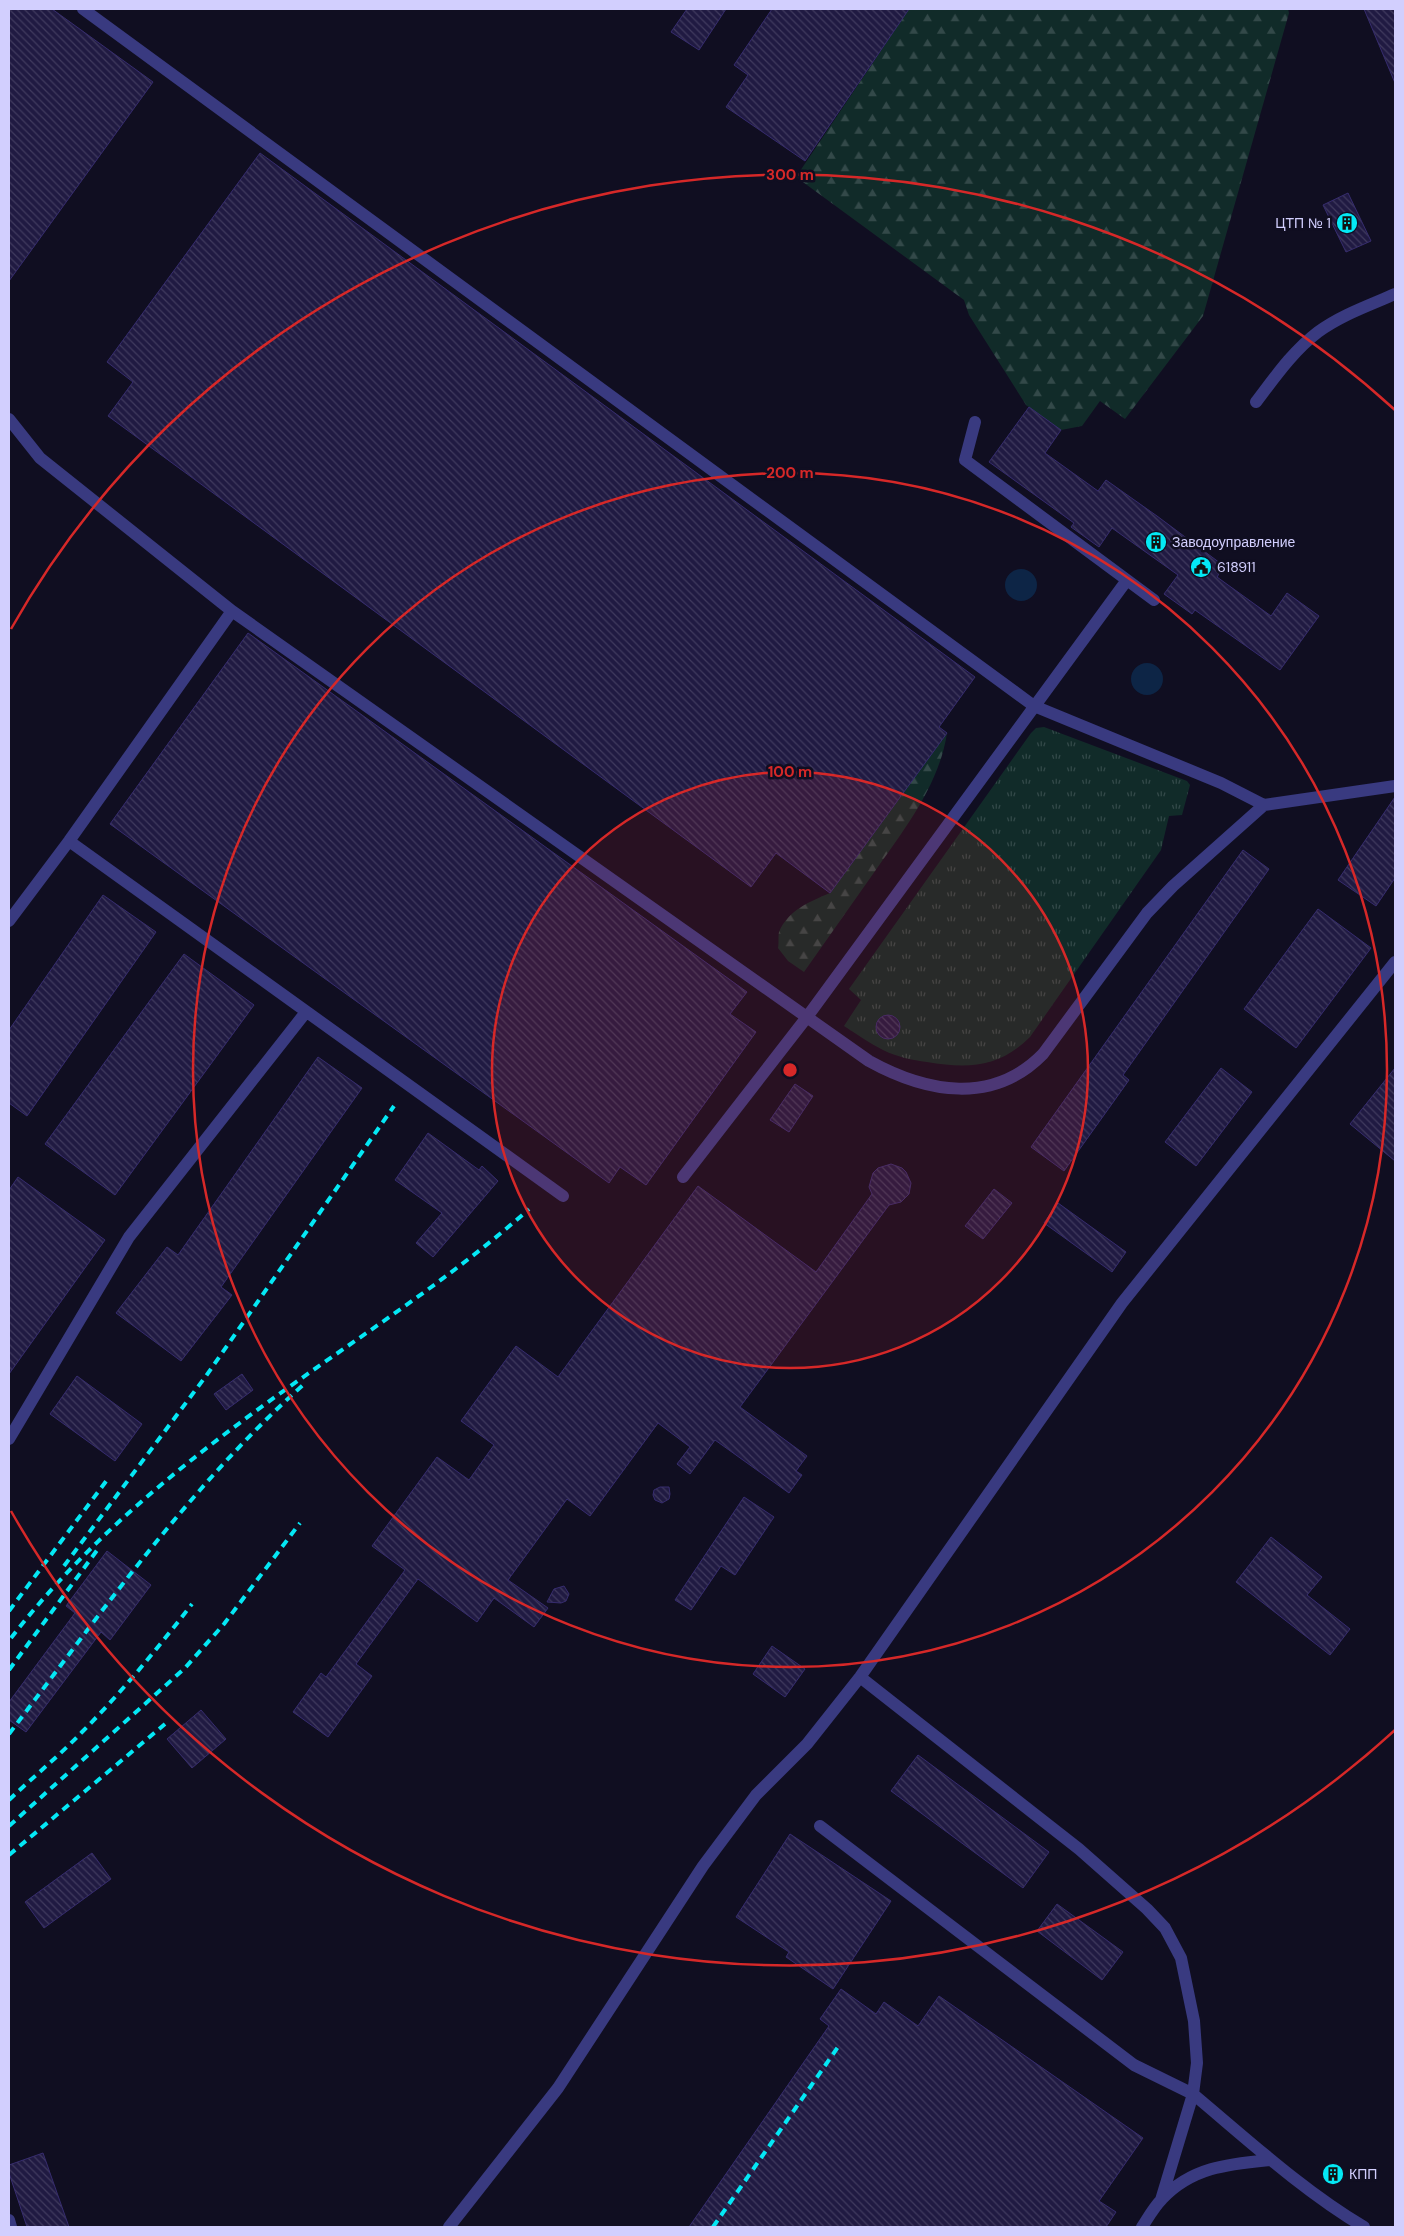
<svg xmlns="http://www.w3.org/2000/svg" width="1404" height="2236" font-family="'DM Sans',sans-serif">
  <defs>
    <pattern id="grass-tufts" width="24" height="20" patternUnits="userSpaceOnUse" patternTransform="scale(1.25)"><rect width="24" height="20" fill="#112b29"/><path d="M3 7l-1-3M5 7V3M7 7l1-3M15 17l-1-3M17 17v-4M19 17l1-3" fill="none" stroke="#334949"/></pattern>
    <pattern id="forest-firs" width="22" height="20" patternUnits="userSpaceOnUse" patternTransform="scale(1.25)"><rect width="22" height="20" fill="#112b29"/><path d="M5 1l3.5 6h-7zM16 11l3.5 6h-7z" fill="#334949"/></pattern>
    <pattern id="building-back-hatch" width="6" height="6" patternUnits="userSpaceOnUse" patternTransform="scale(1.25)"><rect width="6" height="6" fill="#201a42"/><path d="M-1 5l2 2M0 0l6 6M5-1l2 2" fill="none" stroke="#403a5e"/></pattern>
  </defs>
  <rect width="100%" height="100%" fill="#100e21"/>
  <path fill="url(#grass-tufts)" d="M1044,727L1187,781L1190,785L1182,815L1169,816L1161,850L1030,1037C999,1068 968,1069 927,1062C912,1060 897,1057 883,1050C869,1043 857,1034 844,1026L861,1000L849,989L1031,733L1036,728Z"/>
  <path fill="url(#forest-firs)" d="M909,9H1288L1289,13L1203,316L1125,419L1100,401L1082,426L1061,430L1026,405L969,315L964,300L796,177Z
    M947,733C939,786 903,831 873,874C850,907 827,939 804,972L788,961L778,948C779,943 778,936 779,932C788,910 811,901 830,893Z"/>
  <path fill="#0d2546" d="M1005 585a16 16 0 1 1 32 0a16 16 0 1 1-32 0Z
    M1131 679a16 16 0 1 1 32 0a16 16 0 1 1-32 0Z"/>
  <path fill="url(#building-back-hatch)" stroke="#362c6e" d="M9,9H52L153,82L9,281Z
    M687,9H726L699,50L671,32Z
    M772,9H909L805,161L726,107L748,75L734,65Z
    M1364,9H1395V83Z
    M260,153L975,677L939,727L947,733L830,893L776,853L751,887L108,416L133,382L107,362Z
    M1348,193L1371,241L1346,252L1323,205Z
    M1029,407L1061,430L1045,453L1098,491L1106,480L1157,516L1224,566L1217,577L1271,616L1287,593L1319,616L1280,670L1195,610L1192,614L1164,594L1178,575L1112,528L1099,547L1071,527L1074,523L989,462Z
    M248,633L747,992L730,1014L756,1032L646,1185L620,1167L609,1183L110,824Z
    M1395,797V878L1376,906L1338,880Z
    M1243,850L1269,869L1123,1075L1129,1080L1064,1171L1031,1147Z
    M103,895L156,932L27,1116L9,1103V1030Z
    M1318,909L1371,948L1296,1048L1244,1009Z
    M184,954L254,1005L115,1195L45,1144Z
    M876 1027a12 12 0 1 1 24 0a12 12 0 1 1-24 0Z
    M318,1057L362,1088L221,1287L232,1295L181,1361L116,1313L167,1247L178,1255Z
    M1221,1068L1252,1092L1196,1166L1165,1142Z
    M1395,1068V1161L1350,1124Z
    M795,1084L813,1096L789,1132L770,1120Z
    M428,1133L479,1170L482,1166L498,1181L433,1257L416,1243L442,1213L395,1180Z
    M891,1164L902,1168L906,1172L911,1183L909,1194L901,1202L889,1205L740,1407L807,1456L796,1471L802,1475L789,1493L715,1440L690,1474L677,1464L690,1447L658,1423L590,1516L567,1499L508,1580L548,1608L534,1627L494,1598L477,1622L418,1579L356,1664L372,1676L328,1737L293,1712L321,1673L326,1677L405,1570L372,1546L437,1457L469,1480L494,1445L461,1421L516,1346L558,1377L698,1186L816,1272L872,1194L869,1187L873,1173L878,1168Z
    M18,1177L105,1240L9,1374V1190Z
    M994,1189L1012,1203L983,1239L965,1226Z
    M1058,1203L1126,1252L1112,1272L1044,1223Z
    M242,1374L253,1390L226,1410L214,1394Z
    M77,1376L142,1424L115,1461L50,1414Z
    M660,1487H669L670,1494L669,1499L662,1503L655,1500L653,1495L654,1490Z
    M744,1497L774,1517L735,1575L721,1566L691,1610L675,1600Z
    M1271,1537L1322,1577L1307,1595L1350,1629L1330,1655L1236,1582Z
    M107,1551L151,1585L110,1640L101,1632L26,1732L9,1720V1702L75,1613L66,1606Z
    M564,1586L569,1594L566,1601L561,1603L547,1602L554,1589Z
    M772,1646L805,1669L785,1697L753,1674Z
    M201,1710L226,1739L192,1768L167,1739Z
    M918,1755L1049,1852L1023,1888L891,1791Z
    M790,1834L891,1901L833,1989L786,1957L789,1952L736,1917Z
    M92,1853L111,1879L44,1928L25,1902Z
    M1057,1904L1123,1952L1102,1980L1037,1931Z
    M841,1989L876,2014L884,2002L918,2026L939,1996L1143,2138L1099,2201L1116,2212L1106,2227H689L829,2026L820,2019Z
    M43,2153L69,2227H27L9,2173V2165Z"/>
  <g fill="none" stroke-linecap="round" stroke-linejoin="round">
    <path stroke="#393a80" stroke-width="12" d="M83,9L1034,706L1221,783L1264,805L1395,786
      M1256,402C1275,377 1293,351 1318,332C1341,315 1370,305 1395,294
      M9,419L40,458L232,611L869,1061C927,1093 993,1105 1043,1054L1147,913L1173,886L1264,805
      M975,422L965,460L1154,600
      M69,841L563,1196
      M9,921L69,841L232,611
      M683,1177L807,1017L1127,580
      M9,1439L129,1237L306,1012
      M860,1677L1079,1849L1147,1909L1165,1928L1181,1958L1194,2021L1197,2063L1193,2094C1248,2140 1302,2190 1364,2227
      M820,1826L1134,2065L1193,2094L1161,2200
      M9,2220L11,2227
      M449,2227L558,2088L703,1866L756,1795L807,1744L860,1677L1122,1303L1395,962
      M1142,2227C1148,2218 1154,2207 1162,2199C1192,2167 1229,2164 1270,2160"/>
    <path stroke="#04e8f5" stroke-width="4" stroke-dasharray="8 6" stroke-linecap="butt" d="M64,1566L206,1376L394,1106
      M9,1611L107,1480
      M11,1638C76,1554 156,1485 241,1422C337,1350 439,1289 529,1209
      M9,1670L98,1549
      M9,1734C101,1613 189,1487 303,1385
      M9,1800C33,1777 59,1756 82,1732C122,1692 157,1649 192,1604
      M9,1826L185,1668L224,1624L300,1523
      M9,1855L165,1724
      M713,2227L838,2047"/>
  </g>
  <circle cx="790" cy="1070" r="298" fill="#d62828" fill-opacity=".12"/>
  <g fill="none" stroke="#d62828" stroke-width="2.5">
    <circle cx="790" cy="1070" r="298"/>
    <circle cx="790" cy="1070" r="597"/>
    <path d="M1395 1730A895 895 0 0 1 11 1511M11 629A895 895 0 0 1 1395 410"/>
  </g>
  <defs>
    <g id="building-disc" transform="scale(1.125)"><circle r="9.5" fill="#04e8f5" stroke="#100e21"/><path d="M-4-6H4V6H1V3H-1V6H-4ZM-2.5-4.3h1.7v1.8h-1.7ZM.8-4.3h1.7v1.8H.8ZM-2.5-1h1.7V.8h-1.7ZM.8-1h1.7V.8H.8Z" fill="#111"/></g>
    <g id="civic-disc" transform="scale(1.125)"><circle r="9.5" fill="#04e8f5" stroke="#100e21"/><path d="M-.6-6.5H3V-4.5H.6V-3L4-1V1h2V6H-6V1h2V-1L-.6-3ZM-1.2 2.5V6h2.4V2.5Z" fill="#111"/></g>
  </defs>
  <g fill-rule="evenodd">
    <use href="#building-disc" x="1347" y="223"/>
    <use href="#building-disc" x="1156" y="542"/>
    <use href="#civic-disc" x="1201" y="567"/>
    <use href="#building-disc" x="1333" y="2174"/>
  </g>
  <g text-anchor="middle" stroke-width="5" stroke-linejoin="round" paint-order="stroke">
    <g font-size="14" fill="#d2cffe" stroke="#100e21" text-anchor="start">
      <text x="1331" y="228" text-anchor="end">ЦТП № 1</text>
      <text x="1172" y="547">Заводоуправление</text>
      <text x="1217" y="572">618911</text>
      <text x="1349" y="2179">КПП</text>
    </g>
  </g>
  <circle cx="790" cy="1070" r="8" fill="#d62828" stroke="#100e21" stroke-width="2.5"/>
  <g font-size="15" text-anchor="middle" font-weight="bold" fill="#d62828" stroke="#100e21" stroke-width="5" stroke-linejoin="round" paint-order="stroke">
    <text x="790" y="180">300 m</text>
    <text x="790" y="478">200 m</text>
    <text x="790" y="777">100 m</text>
  </g>
  <rect width="1404" height="2236" fill="none" stroke="#d2cffe" stroke-width="20"/>
</svg>
